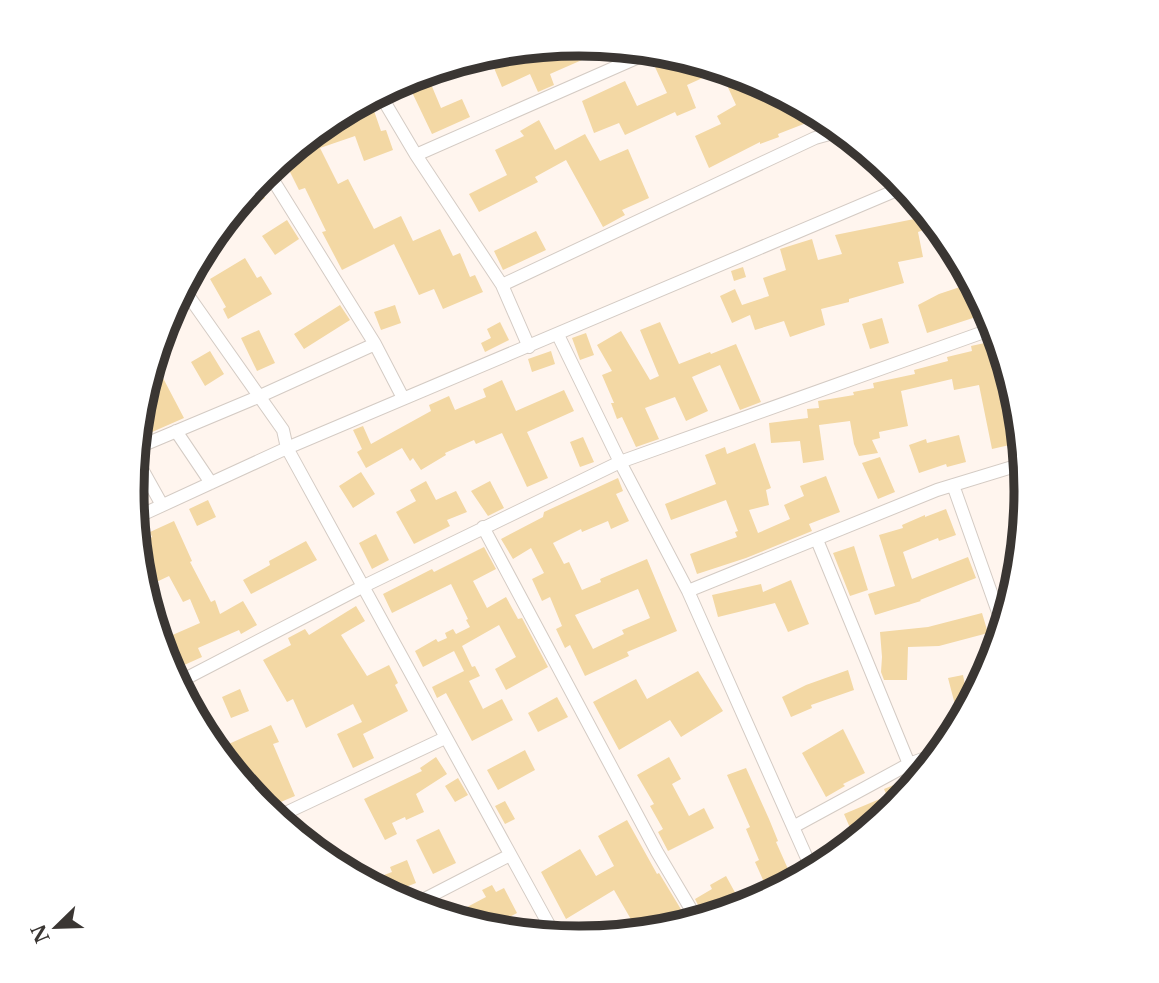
<svg xmlns="http://www.w3.org/2000/svg" width="1159" height="983" font-family="'Libre Baskerville',serif">
  <rect width="100%" height="100%" fill="#fff5ee"/>
  <path fill="#f3d8a4" fill-rule="evenodd" d="M580,44L607,49L550,74L554,85L538,92L530,74L502,87L494,68L523,55Z
    M668,61L718,71L687,85L696,108L677,116L675,112L625,135L619,123L594,133L582,101L625,81L637,106L667,93L655,67Z
    M721,72L751,78L814,120L778,134L779,137L760,144V142L709,168L695,136L721,124L717,116L736,105Z
    M428,77L441,108L462,99L470,117L432,134L409,86Z
    M372,105L381,131L386,130L393,150L364,161L355,136L320,148L338,184L348,179L374,229L401,216L413,241L440,229L453,256L460,253L470,277L475,275L483,292L443,309L434,289L419,295L394,244L342,270L322,232L326,231L305,188L299,190L284,160L363,108Z
    M539,120L555,150L585,134L600,161L628,149L649,198L622,210L625,215L603,227L566,160L535,177L538,182L479,212L469,194L507,175L495,150L524,136L520,131Z
    M256,185L265,198L234,218Z
    M924,217L931,227L918,232L923,257L898,262L904,283L849,299V302L821,309L825,325L790,337L784,321L755,330L750,315L732,323L720,296L735,289L742,305L769,296L763,278L786,270L780,249L812,239L818,260L842,254L835,235Z
    M287,220L299,239L275,255L262,236Z
    M536,231L546,250L503,270L494,251Z
    M245,258L257,278L261,276L272,294L228,319L223,309L226,307L210,279Z
    M743,267L746,277L734,281L731,271Z
    M969,284L991,317L981,321L979,316L927,333L918,305L939,294Z
    M340,305L350,320L304,349L294,334Z
    M395,305L401,323L381,330L374,312Z
    M882,318L889,343L870,349L862,324Z
    M500,322L509,340L485,352L481,343L491,338L487,329Z
    M660,322L679,364L710,352L711,354L736,344L761,402L740,410L720,365L692,377L708,411L686,421L675,397L645,408L659,439L636,447L622,417L617,419L611,403H614L602,375L612,371L597,345L621,331L650,380L659,376L640,330Z
    M259,330L275,363L257,371L241,338Z
    M586,333L594,355L580,360L572,338Z
    M994,341L1014,444L992,449L979,385L954,390L952,379L901,391L908,426L879,432L880,438L872,440L878,453L859,456L854,444L850,421L819,425L824,460L803,463L800,441L771,443L769,423L808,418L807,409L819,408L818,401L854,395L853,392L874,388L873,383L915,374L914,370L948,361L947,357L972,351L971,346Z
    M210,351L224,374L205,386L191,362Z
    M551,351L555,364L532,372L528,359Z
    M163,378L184,418L143,436L153,383Z
    M502,380L516,411L564,390L574,411L527,432L548,478L527,487L502,433L476,444L474,440L445,453L446,455L421,470L413,458L410,461L402,448L366,468L357,452L362,449L353,430L363,426L371,444L431,411L429,405L449,396L455,410L486,397L483,389Z
    M959,435L966,462L947,467L946,464L919,473L909,445L926,439L927,443Z
    M583,437L594,462L580,467L570,442Z
    M755,443L771,488L766,490L769,505L749,510L758,533L790,519L784,505L804,496L800,486L826,476L840,512L809,524L812,531L746,558L697,574L690,554L737,537L735,532L738,531L726,500L671,520L665,504L716,484L705,455L725,447L727,454Z
    M880,457L895,492L878,499L862,463Z
    M361,472L375,494L353,508L339,486Z
    M618,478L623,491L616,494L629,521L611,529L608,521L582,532L581,529L553,543L564,564L569,562L582,590L601,582L600,579L647,559L677,631L627,652L629,656L585,676L570,645L565,648L556,629L562,626L550,597L542,601L532,579L544,573L531,548L513,559L501,539L543,517L544,512ZM638,589L650,618L622,630L624,634L593,649L575,615Z
    M426,481L436,500L456,491L467,512L447,520L450,526L414,544L396,512L416,501L410,490Z
    M490,481L504,508L488,516L471,491Z
    M208,500L216,517L197,526L189,509Z
    M946,509L956,535L939,541L938,538L903,552L912,579L968,557L976,578L920,600L921,601L875,615L868,594L895,586L879,535L903,528L902,525L925,515V517Z
    M174,521L192,561L190,562L211,602L215,600L220,614L243,601L257,625L241,634L239,630L198,648L202,657L171,671L166,662L161,640L200,623L190,599L183,602L169,576L150,585L142,542L152,537L150,532Z
    M376,534L389,560L372,569L359,543Z
    M306,541L317,560L251,594L243,580L270,565L269,561Z
    M854,546L868,590L850,596L833,553Z
    M484,547L496,569L473,581L487,608L506,597L518,619L522,618L548,667L506,690L495,669L516,657L499,625L462,646L472,667L475,666L480,676L469,681L483,709L502,699L513,720L472,741L446,693L437,698L432,687L464,671L454,651L423,667L415,651L436,639L438,642L447,638L445,633L453,629L456,634L470,627L466,620L468,619L451,584L392,613L383,594L432,569L434,572Z
    M791,580L809,624L788,632L775,603L718,617L712,595L761,584L763,592Z
    M356,606L365,621L341,635L367,676L389,665L398,683L395,685L408,711L363,734L374,758L353,768L337,734L362,722L353,704L306,728L293,699L287,702L263,660L291,645L288,638L305,629L309,635Z
    M982,613L988,633L939,646L908,647L907,680H884L881,672L882,657L880,632L928,627Z
    M848,670L854,690L811,705L812,708L791,717L782,697L806,685Z
    M698,671L723,711L681,737L670,720L619,750L593,702L636,679L647,699Z
    M963,675L968,700L958,716L948,678Z
    M240,689L249,711L231,718L222,697Z
    M557,697L568,717L538,732L528,713Z
    M271,725L279,742L273,744L295,796L264,809L222,747Z
    M843,729L865,773L843,784L845,786L826,797L802,753Z
    M525,750L535,770L498,790L487,770Z
    M436,757L447,774L416,794L424,812L406,820L405,817L392,823L397,834L385,840L364,799L422,771L420,768Z
    M669,757L681,779L672,784L689,816L704,808L714,828L668,851L658,832L663,829L650,806L654,804L637,775Z
    M746,768L769,819L778,841L776,842L792,878L780,886L776,877L764,882L755,862L759,860L746,829L750,827L727,775Z
    M918,775L896,808L854,837L844,814L887,796L884,789Z
    M458,778L468,795L455,802L445,786Z
    M505,801L515,819L505,824L495,806Z
    M627,820L657,874L659,873L685,916L663,923L659,916L636,928L614,890L566,919L541,872L580,849L596,876L614,866L598,836Z
    M439,829L456,863L433,874L416,840Z
    M407,860L416,883L390,893L371,880L392,872L390,867Z
    M726,876L738,898L703,915L695,899L712,889L710,885Z
    M492,885L496,892L504,888L517,913L498,923L454,914L486,897L482,890Z"/>
  <g fill="none" stroke-linecap="round" stroke-linejoin="round">
    <g stroke="#d4cbc4" stroke-width="14">
      <path id="street" d="M381,96L416,155L502,285L529,347
        M416,155L641,56
        M268,172L375,344L403,398
        M502,285L815,138L833,133
        M185,291L283,430L287,448L554,934
        M558,335L620,462L688,591L810,865
        M176,431L211,483
        M141,446L258,397L375,344
        M138,462L162,505
        M953,485L999,615L1003,614
        M137,517L287,448L904,187
        M483,527L657,852L695,916
        M817,540L909,764
        M688,591L937,490L1022,464
        M179,682L364,586L620,462L995,328
        M277,817L445,738
        M793,827L909,764L931,756
        M411,906L510,855"/>
    </g>
    <use href="#street" stroke="#fff" stroke-width="12"/>
  </g>
  <path d="M0 0H1159V983H0ZM144 491a435 435 0 1 1 870 0a435 435 0 1 1-870 0Z" fill="#fff" fill-rule="evenodd"/>
  <path fill="none" stroke="#3a3633" stroke-width="9" d="M144 491a435 435 0 1 1 870 0a435 435 0 1 1-870 0Z"/>
  <g transform="translate(56 927) rotate(247)" stroke="#ffffff" stroke-width="5" paint-order="stroke">
  <path d="M0-5L12 26L0 18L-12 26Z" fill="#3a3633"/>
  <text y="-10" font-size="19" font-weight="bold" text-anchor="middle" fill="#3a3633">N</text>
  </g>
</svg>
